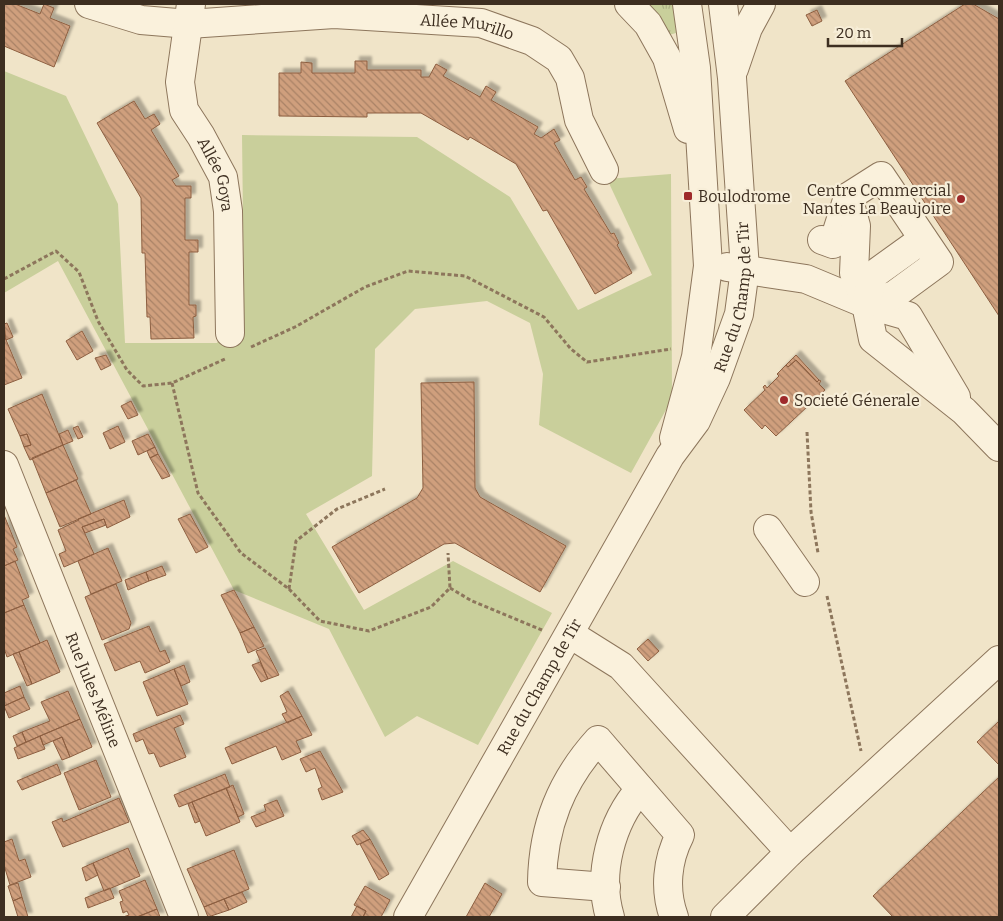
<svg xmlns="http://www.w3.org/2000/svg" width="1003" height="921" font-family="Bitter,serif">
  <defs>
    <pattern id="grass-tufts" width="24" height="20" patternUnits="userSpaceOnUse" patternTransform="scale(1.25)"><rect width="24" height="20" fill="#c9cf9b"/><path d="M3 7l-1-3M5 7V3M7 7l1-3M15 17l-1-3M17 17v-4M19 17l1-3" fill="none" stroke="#aeb285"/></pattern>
    <pattern id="building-back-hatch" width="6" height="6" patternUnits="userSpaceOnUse" patternTransform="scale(1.25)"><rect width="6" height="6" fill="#cf9f7d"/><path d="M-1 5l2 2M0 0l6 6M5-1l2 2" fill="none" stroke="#a98266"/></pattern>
    <filter id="shadow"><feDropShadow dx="4.5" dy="-4.5" stdDeviation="1" flood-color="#0004"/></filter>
  </defs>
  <rect width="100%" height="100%" fill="#f0e4c8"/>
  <path fill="url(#grass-tufts)" d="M649,4H674L676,33L669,35Z"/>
  <path fill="#c9cf9b" d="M4,71L66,96L118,204L125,343H217L244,303L242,135L417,137L510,197L578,310L652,275L607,179L671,174L672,399L631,473L539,425L543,374L530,323L487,301L415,309L375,349L372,476L306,514L364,610L453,561L552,613L478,745L417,716L385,737L329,629L234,590L58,261L4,293Z"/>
  <path fill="url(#building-back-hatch)" stroke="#8d5f41" filter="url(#shadow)" d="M4,4H15L40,14L44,4L54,8L50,18L70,26L54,67L4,46Z
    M965,4H973L999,19V316L845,81Z
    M817,10L822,21L812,26L806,15Z
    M355,61H367V70H421V77H429L436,64L447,70L443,76L480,97L486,86L496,92L491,100L538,127L534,134L541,138L554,129L560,140L554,143L575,180L581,177L587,187L584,189L611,234L614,233L619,243L617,245L632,273L595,294L547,210L543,211L516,164L470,137L468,140L421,113H367V117L279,116V73H301V62L312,63V73H355Z
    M134,101L145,119L154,114L160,124L151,130L179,176L172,180L176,186H191V198H185V240H198V252H189V305H196V316L193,317L194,338L151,339L150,317H147L145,253H142L141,198L97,123Z
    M7,323L13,337L6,340L4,324Z
    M82,331L93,351L77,360L66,341Z
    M4,335L22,378L4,385Z
    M106,355L111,365L101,370L95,358Z
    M796,355L819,380L817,382L796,360L788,367L786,365Z
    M796,360L817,382L819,380L821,381L819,384L825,390L776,436L765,425L762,429L744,410L765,390L763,387L765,385L767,388L779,376L777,374L786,365L788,367Z
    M474,382L475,488L480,497L566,546L540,592L455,543L444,544L359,593L332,547L417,498L423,488L421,383Z
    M42,394L63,445L30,460L24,447L31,445L27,434L20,436L8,409Z
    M131,401L138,415L128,419L121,406Z
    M78,426L83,437L78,439L73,428Z
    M118,426L125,442L110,449L103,433Z
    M68,430L73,441L63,445L59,434Z
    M27,434L31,445L24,447L20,436Z
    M148,434L155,447L138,455L132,441Z
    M63,445L78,479L46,493L32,458Z
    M155,447L158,454L150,458L147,451Z
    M158,454L170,476L162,479L150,458Z
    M76,480L91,514L60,527L46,493Z
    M124,500L130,517L107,528L104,519L82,527L94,554L64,567L59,554L66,551L58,530L79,520L78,519Z
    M190,514L208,547L196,553L178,519Z
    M4,515L17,547L13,549L18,560L4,566Z
    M104,519L106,525L85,533L82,527Z
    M108,548L122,581L91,594L78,561Z
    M15,561L29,597L22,600L24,605L4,613V566Z
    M162,566L166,575L149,581L146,572Z
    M146,572L149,581L128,590L125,580Z
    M116,584L131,623L129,629L102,640L85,597Z
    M234,590L254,627L240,633L221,595Z
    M24,605L40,643L7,657L4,648V613Z
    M149,626L160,652L165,650L170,662L145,673L140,661L115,671L104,644Z
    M254,627L264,646L248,653L240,633Z
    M648,639L659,651L648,661L637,649Z
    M47,640L60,672L32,684L19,652Z
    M265,648L279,675L268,679L256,651Z
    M19,652L32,684L27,686L13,654Z
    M260,662L268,679L261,682L252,665Z
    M184,665L190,682L181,686L174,669Z
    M174,669L188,704L157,716L143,682Z
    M20,686L24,697L4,706V693Z
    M68,691L80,719L26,742L22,732L50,721L41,702Z
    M288,691L302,716L287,723L282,714L287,712L280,696Z
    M24,697L30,709L9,718L4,706Z
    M180,715L184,724L174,728L186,757L160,767L154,753L149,754L143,739L136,742L133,734Z
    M302,716L312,735L296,741L301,752L282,760L276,746L232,764L225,748Z
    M80,719L92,747L70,757L62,737L43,745L40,736Z
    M999,721V765L977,742Z
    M22,732L26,742L17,746L13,736Z
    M40,736L45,749L18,759L14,748Z
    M62,737L70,757L62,760L53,741Z
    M320,751L343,792L322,800L318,789L322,787L315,768L306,772L300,759Z
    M96,760L111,797L79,810L64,773Z
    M57,764L61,774L22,790L17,781Z
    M225,774L230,787L179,807L174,795Z
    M999,777V917H893L873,896Z
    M233,785L244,814L238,817L226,788Z
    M226,788L240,822L206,836L192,802Z
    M119,798L129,822L63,847L52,822L62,818L63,822Z
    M277,800L284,816L256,827L251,817L266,811L264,805Z
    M192,802L200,821L195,823L188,804Z
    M363,830L370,839L357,845L352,836Z
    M12,839L19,861L25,859L31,877L10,885L4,865V842Z
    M370,839L389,874L379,880L360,844Z
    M128,848L140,876L104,891L93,863Z
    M234,850L249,889L204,907L187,869Z
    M93,863L98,875L86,881L82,868Z
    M145,880L157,909L137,917H123L129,915L127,911L123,913L120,902L123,901L119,891Z
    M18,883L22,897L13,901L8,886Z
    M485,883L502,894L489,917H466Z
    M365,886L390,900L381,917H363L366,911L354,905Z
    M110,888L114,898L88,908L85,898Z
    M242,892L247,902L229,910L224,899Z
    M22,897L28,917H18L13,901Z
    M224,899L229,910L208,917L204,907Z
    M357,906L366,911L363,917H351Z
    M157,909L160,917H137Z"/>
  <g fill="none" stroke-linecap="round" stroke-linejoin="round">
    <g stroke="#8d765c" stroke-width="30">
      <g id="minor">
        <path id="s1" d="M89,4L141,20L189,24L334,14L481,23L532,41L559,59L570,78L579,120L604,170"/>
        <path id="s2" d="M191,4L180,82L184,110L201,136L223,177L228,211L230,333"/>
        <path d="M629,4L648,24L667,58L688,129"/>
        <path d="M734,69L748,28L761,4"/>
        <path d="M822,240L833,244L848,197"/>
        <path d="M727,267L806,279L866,304L908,316L956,397"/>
        <path d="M866,304L894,295L939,262L881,176L848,197L856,226L854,273L866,304L873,339L964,411L999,447"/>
        <path d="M866,304L873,275L923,239"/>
        <path d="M674,438L696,357L708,266L696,68L687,4"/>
        <path id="s3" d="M4,465L184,917"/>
        <path d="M768,529L805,582"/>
        <path d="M570,634L621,666L790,852"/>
        <path d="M606,887L542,882C543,826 561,781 598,740L680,835C667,860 664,890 674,917"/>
        <path id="s4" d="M408,917L670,456L696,421L716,378L739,314L745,269L732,78L723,4"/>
        <path d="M610,917C597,874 611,822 640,789"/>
        <path d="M725,917L790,852L999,660"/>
      </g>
    </g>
    <path stroke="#8d765c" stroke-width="3" stroke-dasharray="4 2.5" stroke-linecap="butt" d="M4,279L56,251L79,272L98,321L127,370L143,386L172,383L225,359
      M251,347L295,327L365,287L408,271L465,276L544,317L571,349L587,362L671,349
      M172,383L198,493L241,553L289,589L296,541L337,509L385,489
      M807,432L811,512L818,553
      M450,588L472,601L542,630
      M289,589L320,621L369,631L431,607L450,588L448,553
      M827,596L861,751"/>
    <use href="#minor" stroke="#faf1dc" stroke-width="28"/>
  </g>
  <g fill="#9e2a2b" stroke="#f7eed8" stroke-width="2">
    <rect x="683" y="191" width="10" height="10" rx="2.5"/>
    <circle cx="961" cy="199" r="5"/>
    <circle cx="784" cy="400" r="5"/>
  </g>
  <g text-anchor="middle" stroke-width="4.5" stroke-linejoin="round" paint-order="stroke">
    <g font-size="16" fill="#3d2e20" stroke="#f7eed8">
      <text dy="6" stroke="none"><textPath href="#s1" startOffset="382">Allée Murillo</textPath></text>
      <text dy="6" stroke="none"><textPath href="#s2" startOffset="180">Allée Goya</textPath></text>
      <text dy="6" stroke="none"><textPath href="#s4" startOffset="705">Rue du Champ de Tir</textPath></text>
      <text dy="6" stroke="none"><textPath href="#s4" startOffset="265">Rue du Champ de Tir</textPath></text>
      <text dy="6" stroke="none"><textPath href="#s3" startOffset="242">Rue Jules Méline</textPath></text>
    </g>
    <g font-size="16" fill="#3d2e20" stroke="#f7eed8" text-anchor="start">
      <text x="951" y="196" text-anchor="end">Centre Commercial<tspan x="951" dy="18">Nantes La Beaujoire</tspan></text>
      <text x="698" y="202">Boulodrome</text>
      <text x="794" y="406">Societé Génerale</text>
    </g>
  </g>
  <rect width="1003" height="921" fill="none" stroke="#3d2e20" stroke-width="10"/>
  <path d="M828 38v8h74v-8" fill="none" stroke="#3d2e20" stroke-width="2.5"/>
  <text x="836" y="38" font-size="15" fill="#3d2e20" stroke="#f7eed8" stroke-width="4" paint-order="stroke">20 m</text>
</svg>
